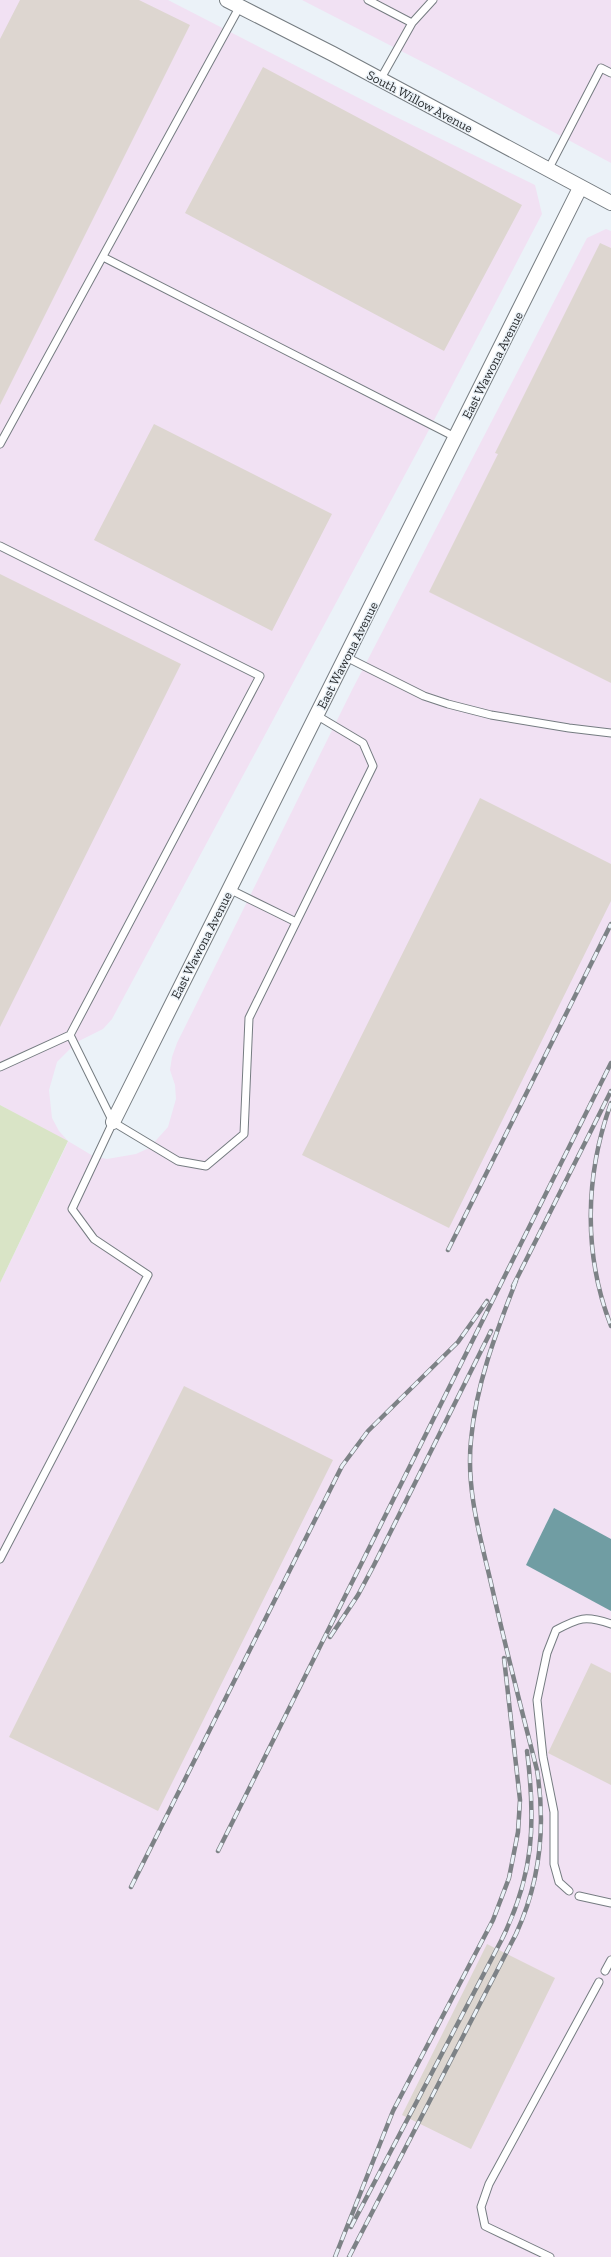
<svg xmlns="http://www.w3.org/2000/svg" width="611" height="2257" font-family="'Zilla Slab',serif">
  <rect width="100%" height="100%" fill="#ebf2f8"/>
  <path fill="#f1e1f3" d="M0,0H168L388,113L535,185L542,214L422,443L112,1019L103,1029L77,1042L57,1062L49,1090L52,1118L59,1131L68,1141L93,1156L107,1159L136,1154L149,1148L168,1127L176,1099L175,1085L170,1070L172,1057L177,1043L352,690L587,238L606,229L611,231V2257H0V1283L68,1142L0,1105Z
    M302,0H611V163L442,72Z"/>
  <path fill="#d9e4c6" d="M0,1105L68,1141L0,1283Z"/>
  <path fill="#709da3" d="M554,1508L611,1539V1611L526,1565Z"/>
  <path fill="#ddd6d0" d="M20,0H139L190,25L0,405V39Z
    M263,67L522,205L444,351L185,213Z
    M600,243L611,248V683L429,592L498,454L495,453Z
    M154,424L332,514L272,631L94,540Z
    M0,574L181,664L0,1027Z
    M480,798L611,864V901L449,1228L302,1155Z
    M184,1386L333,1460L158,1811L9,1737Z
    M591,1663L611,1673V1785L548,1753Z
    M487,1944L555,1978L471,2149L402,2115Z"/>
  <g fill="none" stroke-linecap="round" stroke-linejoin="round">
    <g stroke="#757c81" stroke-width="9">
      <path id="service" d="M368,0L412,23
        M380,80L412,23L433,0
        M548,170L601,68L611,73
        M103,257L455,437
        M0,444L240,6
        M0,546L260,676L70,1035L0,1067
        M346,657L424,696L448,704L491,715L569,728L611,733
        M229,889L296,922
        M70,1035L113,1122L178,1161L206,1166L244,1134L249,1018L373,766L363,743L316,715
        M0,1559L148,1275L94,1239L72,1209L113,1122
        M569,1891L559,1882L554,1864V1812L543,1757L537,1700L547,1653L556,1630C579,1618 585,1615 611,1624
        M579,1896L611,1903
        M605,1971L611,1960
        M550,2257L485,2226L481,2207L489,2184L599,1982"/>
    </g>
    <g stroke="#757c81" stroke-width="16">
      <path id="minor" d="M227,0L333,54L611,203
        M113,1122L580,188"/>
    </g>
    <use href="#service" stroke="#fff" stroke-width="7"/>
    <use href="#minor" stroke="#fff" stroke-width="14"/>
    <g stroke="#7d8286" stroke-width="4.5">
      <path id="rail" d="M611,1103C585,1175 583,1254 611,1326
        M448,1250L611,924
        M513,1286L611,1091
        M330,1637L358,1595L374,1565L491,1331
        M218,1851L611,1063
        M131,1887L342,1466L368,1431L458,1342L487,1301
        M351,2227L501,1941C534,1875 536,1823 527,1751
        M335,2257L393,2111L493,1920L509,1878L518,1832L520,1800L504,1658
        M349,2257L516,1934C540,1882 546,1827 537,1770C521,1708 505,1645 491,1583C480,1536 466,1489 471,1440C476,1384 496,1333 516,1281"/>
    </g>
    <use href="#rail" stroke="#ebf2f8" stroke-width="3" stroke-dasharray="9" stroke-linecap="butt"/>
  </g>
  <g text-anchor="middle" stroke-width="3" stroke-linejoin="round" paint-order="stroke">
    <g font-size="13" fill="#282b2d" stroke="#ebf2f8">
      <text transform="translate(420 101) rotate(28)" y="5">South Willow Avenue</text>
      <text transform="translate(492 365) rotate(-63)" y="5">East Wawona Avenue</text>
      <text transform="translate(347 655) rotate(-63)" y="5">East Wawona Avenue</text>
      <text transform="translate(201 945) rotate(-63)" y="5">East Wawona Avenue</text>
    </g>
  </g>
</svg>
